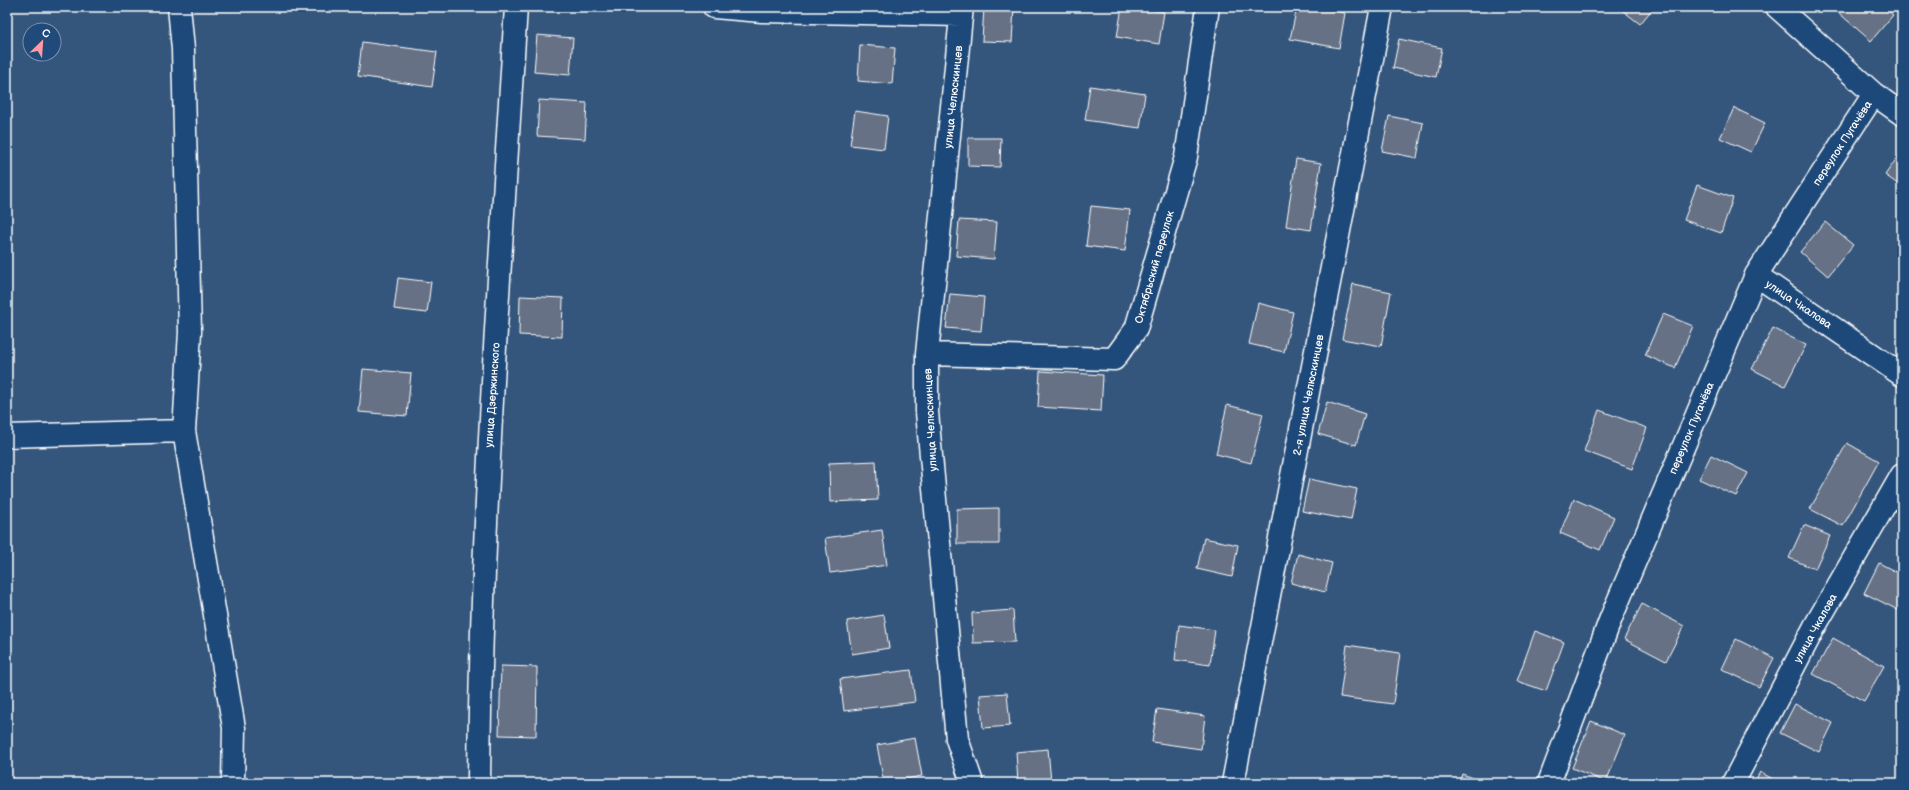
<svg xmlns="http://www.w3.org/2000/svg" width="1909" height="790" font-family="'Balsamiq Sans',sans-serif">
  <rect width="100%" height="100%" fill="#34567d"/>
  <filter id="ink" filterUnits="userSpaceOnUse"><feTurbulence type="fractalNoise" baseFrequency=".025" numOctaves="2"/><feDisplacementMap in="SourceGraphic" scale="8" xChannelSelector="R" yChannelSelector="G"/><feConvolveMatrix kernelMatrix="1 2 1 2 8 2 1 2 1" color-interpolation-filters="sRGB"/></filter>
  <g filter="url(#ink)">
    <path fill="#667185" stroke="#fff" d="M984,7H1014L1012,42L982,41Z
      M1122,7H1134L1164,12L1159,44L1117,37Z
      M1297,7H1313L1345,13L1339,48L1290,39Z
      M1618,7H1654L1640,24Z
      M1832,7H1884L1893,15L1871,41Z
      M537,35L573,38L570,75L534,72Z
      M1399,39L1442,48L1436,77L1393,68Z
      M362,42L437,52L432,87L358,76Z
      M860,45L895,48L892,84L858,81Z
      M1090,86L1145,94L1140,128L1085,120Z
      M539,100L587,103L585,139L537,136Z
      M1734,108L1765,123L1751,152L1720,138Z
      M855,111L888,116L884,149L850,145Z
      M1389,116L1423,123L1417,158L1382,151Z
      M968,138H1001L1000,167L968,166Z
      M1902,151V187L1885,175Z
      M1296,159L1321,163L1311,230L1286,226Z
      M1697,185L1733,198L1721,233L1684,220Z
      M1091,206L1130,210L1125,251L1086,246Z
      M959,220L997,222L994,259L956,256Z
      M1825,222L1853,245L1828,276L1800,252Z
      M398,278L431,282L427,313L394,309Z
      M1353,284L1391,292L1381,346L1342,339Z
      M950,294L984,297L981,331L946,328Z
      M520,296L563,298L562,337L519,335Z
      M1258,303L1293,312L1284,352L1249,344Z
      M1663,314L1693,326L1675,368L1645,355Z
      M1773,328L1806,345L1785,386L1752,369Z
      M363,369L411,373L407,416L359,412Z
      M1040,371L1103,375L1101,411L1038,407Z
      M1327,402L1365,414L1356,445L1318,434Z
      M1227,405L1263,414L1251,463L1216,454Z
      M1599,410L1647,428L1632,469L1584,451Z
      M1847,443L1879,461L1843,526L1810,509Z
      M1711,455L1748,473L1736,496L1699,479Z
      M876,461L878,500L830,502L829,463Z
      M1309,479L1357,489L1351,520L1302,511Z
      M1574,499L1614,517L1600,550L1560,533Z
      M999,508V544H957V509Z
      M1804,525L1830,536L1815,569L1789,558Z
      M882,530L887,565L830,573L825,538Z
      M1204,538L1238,545L1232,577L1197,569Z
      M1298,554L1332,563L1325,592L1291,583Z
      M1879,563L1902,575V602L1898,610L1864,593Z
      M1642,604L1684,626L1666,661L1624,639Z
      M1013,610L1015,642L973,643L972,613Z
      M884,615L889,648L852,654L847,621Z
      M1179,625L1215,630L1210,665L1175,660Z
      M1535,631L1564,642L1546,691L1517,681Z
      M1833,638L1884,666L1864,701L1813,674Z
      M1736,639L1774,658L1759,687L1722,669Z
      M1347,645L1400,653L1393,704L1340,697Z
      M501,666L537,667L536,736L499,735Z
      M911,670L915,702L844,711L840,679Z
      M1007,693L1010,726L983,728L980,695Z
      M1795,704L1833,723L1819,752L1780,733Z
      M1157,709L1205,716L1201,749L1152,742Z
      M1591,721L1625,735L1606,782L1572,768Z
      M915,738L922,776L884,783L877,745Z
      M1048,749L1051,782L1018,783L1016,752Z
      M1760,772L1780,783H1754Z
      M1462,774L1488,783H1459Z"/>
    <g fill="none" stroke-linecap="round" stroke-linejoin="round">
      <g stroke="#fff" stroke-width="25">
        <path id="minor" d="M179,7L183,49L190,332L184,431L234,728L233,783
          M714,7L762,11L961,15
          M962,7L927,354V412L957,739L972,783
          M1777,7L1874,94L1902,114
          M1756,275L1902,375
          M927,354L1114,359L1136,329L1186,157L1208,7
          M7,436L184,431
          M479,783C481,524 500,266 516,7
          M1233,783L1382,7
          M1549,783L1611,618L1756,275L1874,94
          M1733,783L1815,626L1902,475"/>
      </g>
      <use href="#minor" stroke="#1f4a7a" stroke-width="22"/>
    </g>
  </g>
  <g text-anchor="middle" stroke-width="3" stroke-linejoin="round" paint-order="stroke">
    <g font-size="11" fill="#fff" stroke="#1f4a7a">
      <text transform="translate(953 97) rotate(-84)" y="4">улица Челюскинцев</text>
      <text transform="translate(1842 143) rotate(-57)" y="4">переулок Пугачёва</text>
      <text transform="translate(1154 267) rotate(-74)" y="4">Октябрьский переулок</text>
      <text transform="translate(1799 304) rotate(34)" y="4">улица Чкалова</text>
      <text transform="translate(492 395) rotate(-86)" y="4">улица Дзержинского</text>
      <text transform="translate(1308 395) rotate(-79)" y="4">2-я улица Челюскинцев</text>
      <text transform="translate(930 420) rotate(-93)" y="4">улица Челюскинцев</text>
      <text transform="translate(1691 428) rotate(-67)" y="4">переулок Пугачёва</text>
      <text transform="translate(1815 628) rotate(-61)" y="4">улица Чкалова</text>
    </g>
  </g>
  <rect width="1909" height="790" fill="none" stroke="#1f4a7a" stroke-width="24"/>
  <rect x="12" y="12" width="1885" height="766" fill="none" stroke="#fff" stroke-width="1.5" filter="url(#ink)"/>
  <g transform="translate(42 42) rotate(25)"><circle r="19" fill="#1f4a7a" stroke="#7992af"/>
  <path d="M0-3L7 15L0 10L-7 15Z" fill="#ff9aa2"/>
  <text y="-6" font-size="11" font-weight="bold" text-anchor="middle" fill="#ffffff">С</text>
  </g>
</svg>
